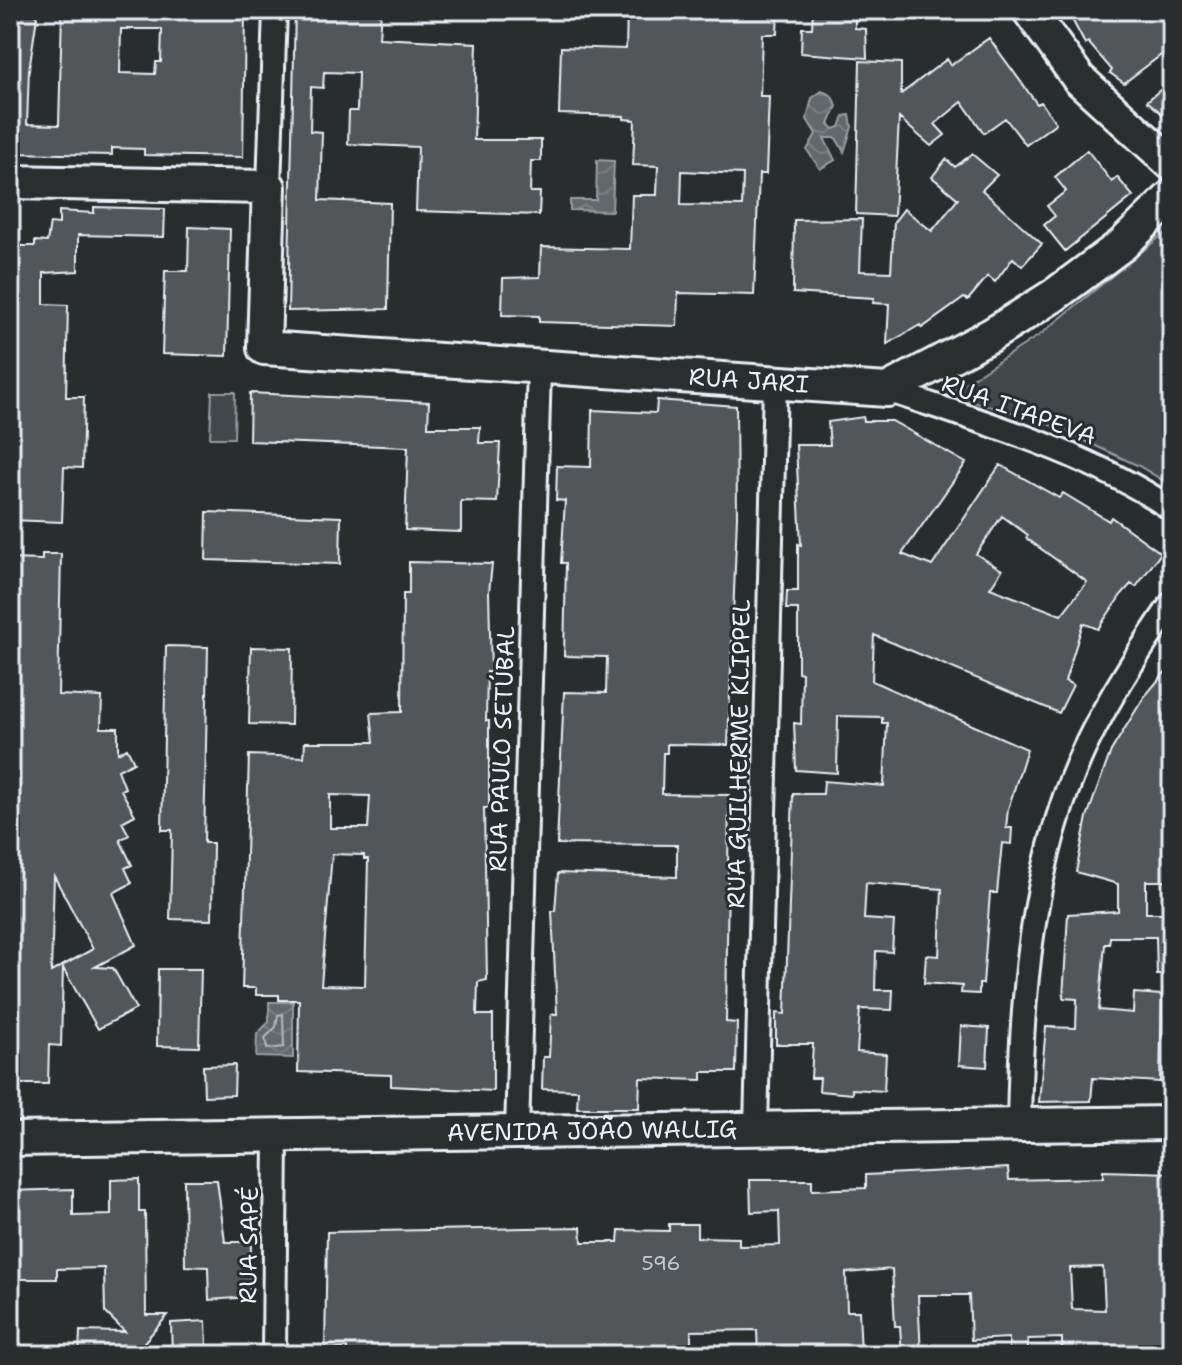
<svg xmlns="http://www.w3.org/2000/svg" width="1182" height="1365" font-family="'Shantell Sans',sans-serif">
  <defs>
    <pattern id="water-waves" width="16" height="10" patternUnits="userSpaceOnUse" patternTransform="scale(2)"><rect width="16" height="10" fill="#63686b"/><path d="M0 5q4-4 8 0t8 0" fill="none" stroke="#797e81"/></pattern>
  </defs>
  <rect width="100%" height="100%" fill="#2a2d2e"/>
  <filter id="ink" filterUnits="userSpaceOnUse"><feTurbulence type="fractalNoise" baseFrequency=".0125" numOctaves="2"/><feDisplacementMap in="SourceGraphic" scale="16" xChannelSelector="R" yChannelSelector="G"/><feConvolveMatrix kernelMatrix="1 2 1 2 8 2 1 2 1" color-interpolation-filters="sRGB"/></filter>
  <g filter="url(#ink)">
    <path fill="#424648" stroke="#959ca0" stroke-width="2" d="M1172,227V486L1139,466L1035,418L946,395L1041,334Z
      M212,392H235L234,438H210Z"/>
    <path fill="url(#water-waves)" stroke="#989fa3" stroke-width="2" d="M822,91L831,95L837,106L829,124L834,129L840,127L844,116L850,115L852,127L844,152L836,138H824L835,160L820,169L807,150L816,134L807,119L812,98Z
      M597,160L614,161L612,211L570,210V200H596Z
      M269,1002H293V1058L256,1057L257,1034L269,1022Z"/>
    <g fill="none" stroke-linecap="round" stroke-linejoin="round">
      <path stroke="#b3bac0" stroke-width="2" d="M283,1014L284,1047L267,1049L265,1038L276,1027L278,1015Z"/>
    </g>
    <path fill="#535759" stroke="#e8f1f8" stroke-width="2" fill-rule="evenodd" d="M10,10H38L29,70L27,124L59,125L62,10H245L243,157L144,155V149L112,148V155L10,153ZM121,29H162L161,62H156L155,74L120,73Z
      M295,10H381L379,38L477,43L474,140H541V161H531L530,192H540L539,215L416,211L418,147L348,144L349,111H357L358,73L324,72L323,88L311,87L310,131L322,132L320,200L390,203L388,309L288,311Z
      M627,10H778L777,34H762L760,96H769L766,174H759L754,295L678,293L677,326L539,322V316L502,315L503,278L540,277L541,247L630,249L632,195H657L658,166L633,165L635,120L624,119V116L559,114L561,47L626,49ZM682,171L743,174L742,206L681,205Z
      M813,10H855V28L866,29L867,58L801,53L802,28H812Z
      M1067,10H1172V35L1164,45L1169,49L1124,83L1110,73L1112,70L1088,42L1085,44Z
      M989,38L1037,104L1041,102L1056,123L1026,145L1005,118L984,133L962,102L935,124L945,135L931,146L899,118L894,216L856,214L860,61L901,63V94L947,59L951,65Z
      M1172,80V122L1147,101Z
      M1087,150L1112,182L1117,177L1133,196L1065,251L1044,225L1055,216L1047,206L1066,191L1055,177Z
      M972,154L997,175L982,190L1042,244L1022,266L1013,258L995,282L988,276L968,300L964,298L922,328L920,325L887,344L889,304L873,303L874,298L793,293L794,220L862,219L860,271L891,272L894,222L904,209L932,231L958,199L932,177L946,159L955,167Z
      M94,207L165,209L164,237L78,235V271L44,273V304L68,305L66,397H84L82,468L64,467L62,522L10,520V246H35V241L47,242L50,223L59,224V211L94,213Z
      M189,227L230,229L227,356L162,354L165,271H188Z
      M250,393L429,402L428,427H480L479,443H500L497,502L461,501V532L405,530L408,447L249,441Z
      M657,400L736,406L737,516L728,745L667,744V753H663L662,794L729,795L726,1022L737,1023L736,1072H702V1080L640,1078L639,1108H577L578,1090L542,1089L543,1057H549L551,1014H557L552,911H555L558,873L677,877V845L557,844L564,692L606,693L607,657L564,656L566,563H561L565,501L556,500L557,466L591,467L592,410L656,413Z
      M863,417L864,421H892L966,463L902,554L932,566L1000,465L1059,498L1063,493L1109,521L1111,517L1161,553L1136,587L1131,584L1121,595L1098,629L1083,623L1065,681L1073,685L1059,713L874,635L872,681L1027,749L1008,809L1006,828H1012L1011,844L1002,843L997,893H990L983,984H979V994L961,993L962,986L924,983L926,955L939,956L942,889L866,883L864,919L894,921L892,952L876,951L875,990H893L892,1010L860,1009L857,1052L886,1054L884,1091L852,1089V1094L819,1091L820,1078H811L813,1044H776V1013L785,1014L793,794H823L824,781L884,786L887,723H882V717L838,716L837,773L796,770L794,723L801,724L802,673L798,672V609H786L787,591H798V544L801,545L796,445H830L828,422ZM1002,516L1028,535L1026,538L1087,582L1061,615L990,588L1002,570L976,554Z
      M207,512L341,517L340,564L206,560Z
      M42,554H61L58,695L102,697L101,728H118V753L127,748L134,762L118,770L125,788L121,790L135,815L122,822L129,835L120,840L132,865L125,868L132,883L113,893L136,945L95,967L113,968L136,1009L98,1029L63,968L61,1046L49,1045L48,1084H10V559L42,560ZM54,876L93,949L51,972L52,942Z
      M409,562L492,564L489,592L491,673L487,672L486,721H489V808H484L487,980L478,982L477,1015H493V1091L391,1086V1075L298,1072L299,1000H279V995H256V988H242L249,755L304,757L305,742H374L371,713L402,712L403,594H409ZM330,795L370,796L368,828H330ZM332,854L364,855V859H368L365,986L321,985Z
      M166,646L208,647L204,843H213L212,920L170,919L172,830H162Z
      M251,647L292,648L291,725L249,724Z
      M1172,664V881H1146V913H1172V975H1157L1156,937H1110L1109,944H1105L1099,1010L1133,1013L1134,993L1162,995L1160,1082L1093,1078L1091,1101L1039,1102L1046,1027L1076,1028L1077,999L1063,998L1068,914L1118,911V884L1076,872L1087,817L1111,751L1144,697Z
      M158,969H201L199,1047L157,1046Z
      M961,1026L989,1028L987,1067L959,1065Z
      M235,1065L234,1095L204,1096L203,1066Z
      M1008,1168L1009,1180L1103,1178V1171L1172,1173V1355H1079V1350H1062V1338L1028,1339V1355H1009V1338L971,1340L969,1295H918L921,1355H902L900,1326H895L892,1269L846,1273L847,1311H859L861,1354L758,1355L757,1330L691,1331V1355H347V1348L325,1349L327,1232L581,1227L582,1242H618L619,1230L669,1231V1224H697V1237L739,1238V1246L780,1245L779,1211L751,1212L750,1180H812V1190L866,1188V1175ZM1103,1267L1105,1310L1072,1309L1070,1268Z
      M139,1179V1212H145L146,1315H168L133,1355H79L80,1331L125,1332L105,1312L104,1268L57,1269V1279H10V1191L73,1189V1216L111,1215V1180Z
      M184,1180H217L225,1242H251L250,1297L209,1300L208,1267L185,1266Z
      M206,1321L207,1348L172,1355L171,1323Z"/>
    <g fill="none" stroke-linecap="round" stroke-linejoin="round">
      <g stroke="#e8f1f8" stroke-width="28">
        <path id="street" d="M269,187L275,10
          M887,390C988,424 1082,450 1172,509
          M1019,1125C1021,1000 1031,864 1084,749C1109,697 1140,650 1172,603
          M756,1127L775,383
          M517,1132L539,368
          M274,1355L276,1135"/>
      </g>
      <g stroke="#e8f1f8" stroke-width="38">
        <g id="secondary">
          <path d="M1029,10L1079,79L1172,164"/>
          <path id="s1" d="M10,182L269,187L264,348L887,390L991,335L1053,296L1122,245L1172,196"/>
          <path id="s2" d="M10,1139L1172,1123"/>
        </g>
      </g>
      <use href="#street" stroke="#2a2d2e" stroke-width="22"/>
      <use href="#secondary" stroke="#2a2d2e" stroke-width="32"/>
    </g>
  </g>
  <g text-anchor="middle" stroke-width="6" stroke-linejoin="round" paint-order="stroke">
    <g font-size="20" fill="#c3cad0">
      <text x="661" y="1270">596</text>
    </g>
    <g font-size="24" fill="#e8f1f8" stroke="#2a2d2e">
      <text dy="8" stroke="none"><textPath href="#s1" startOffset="906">RUA JARI</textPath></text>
      <text transform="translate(1019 410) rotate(20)" y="8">RUA ITAPEVA</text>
      <text transform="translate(502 749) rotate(-88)" y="8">RUA PAULO SETÚBAL</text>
      <text transform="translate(739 754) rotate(-89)" y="8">RUA GUILHERME KLIPPEL</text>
      <text dy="8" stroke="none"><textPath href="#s2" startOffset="582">AVENIDA JOÃO WALLIG</textPath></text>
      <text transform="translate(249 1245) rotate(-89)" y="8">RUA SAPÉ</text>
    </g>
  </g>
  <rect width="1182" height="1365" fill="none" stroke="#2a2d2e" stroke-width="40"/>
  <rect x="20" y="20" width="1142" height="1325" fill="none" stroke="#e8f1f8" stroke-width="3" filter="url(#ink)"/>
</svg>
